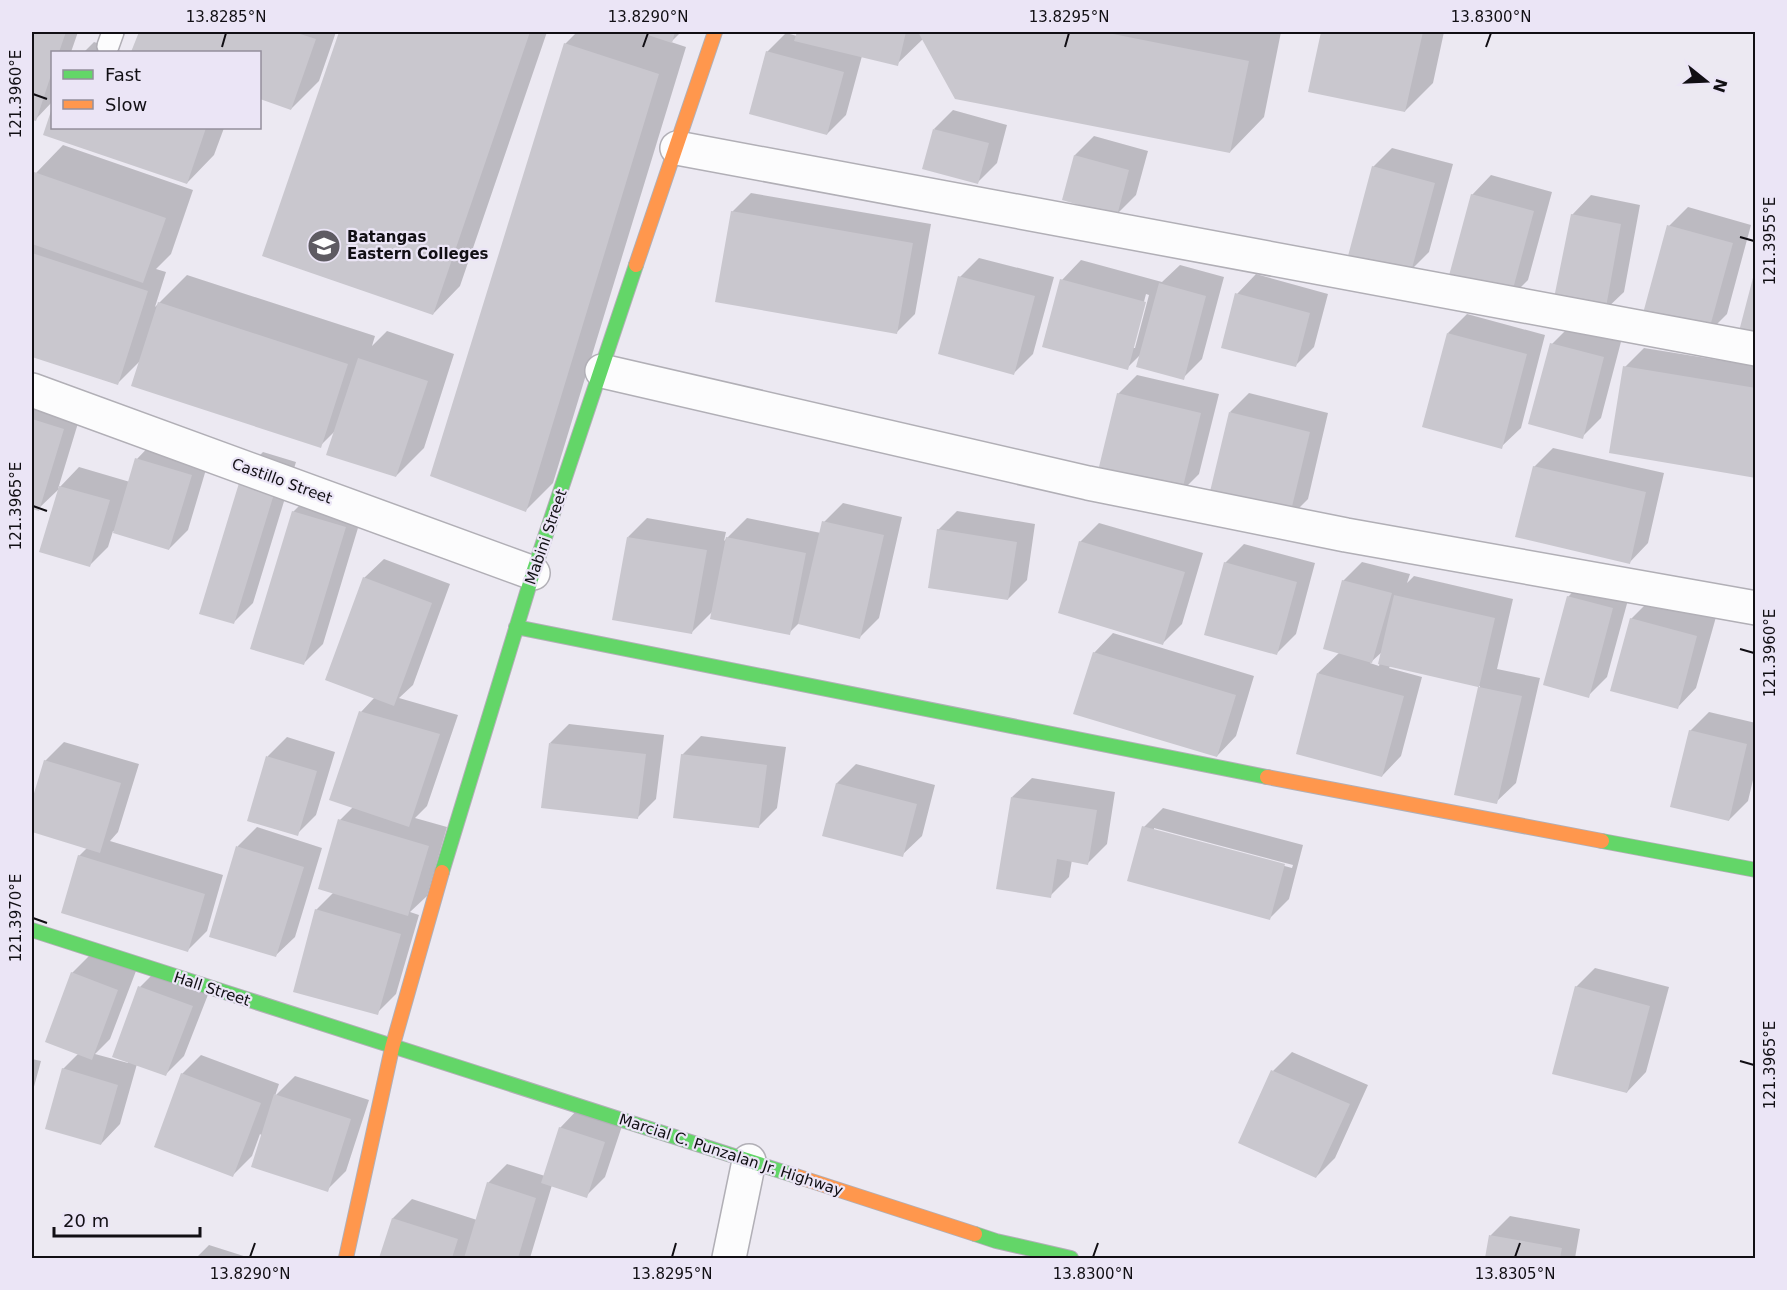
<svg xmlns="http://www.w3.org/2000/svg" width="1787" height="1290" font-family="'DejaVu Sans',sans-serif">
  <rect width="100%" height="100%" fill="#ece9f2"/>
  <path fill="#0003" fill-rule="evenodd" d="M32,32H78L71,52H52V102L35,120L32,118Z
    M140,32H336L319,81L291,109L260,98V52H133Z
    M340,32H547L460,286L433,314L264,256Z
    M577,32H681L671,42L686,47L553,483L526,510L565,44Z
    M798,32H1281L1264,117L1230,152L924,38L897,64L862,56L846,115L827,134L767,52L786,33L797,36Z
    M1323,32H1444L1433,83L1405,111L1310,90Z
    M94,42L124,52H84Z
    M953,110L1007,125L997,163L978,182L934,129Z
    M52,112V128H224L214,155L187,183L45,134Z
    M1094,136L1148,151L1136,195L1117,214L1064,199L1075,155Z
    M63,145L193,190L171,254L156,269L166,272L155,307L187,275L375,336L372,346L387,331L454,354L424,448L396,476L335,431L320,446L141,360L117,384L32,356V185L36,173Z
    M1392,148L1453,164L1429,252L1410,271L1373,167Z
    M1491,175L1552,192L1528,280L1509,299L1472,195Z
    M751,193L931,224L915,314L896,333L732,212Z
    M1591,195L1640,205L1624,292L1604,311L1572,215Z
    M1688,207L1751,225L1727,314L1708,333L1669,226Z
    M979,258L1054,277L1033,354L1014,373L960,277Z
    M1081,260L1162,282L1180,265L1224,277L1202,359L1183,378L1141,354L1127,368L1062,280ZM1146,294L1149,295L1135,348H1132Z
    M1256,274L1328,294L1314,347L1295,366L1237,294Z
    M1467,314L1545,335L1521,428L1501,447L1448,333Z
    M1571,325L1622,338L1601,418L1582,437L1552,344Z
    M1644,348L1756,366V476L1625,367Z
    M1137,375L1219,394L1199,474L1180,493L1118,394Z
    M1249,393L1328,413L1308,499L1289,518L1230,412Z
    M32,397L82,410L58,489L79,467L130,482L137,459L156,439L210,456L188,530L169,549L113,531L108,547L89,566L60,488L38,509L32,507Z
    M1553,448L1664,473L1648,543L1629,563L1534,467Z
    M263,452L296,462L253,603L234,622L244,471Z
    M312,493L364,508L323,644L304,663L293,512Z
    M843,503L902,517L879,618L860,637L799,623L789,633L713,611L692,632L628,537L647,518L726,532L724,541L747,518L821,533L824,522Z
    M957,511L1035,524L1027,580L1008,599L938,530Z
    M1099,523L1203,553L1182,624L1163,643L1080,542Z
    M1244,544L1315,563L1296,634L1277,653L1225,563Z
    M384,559L450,584L413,685L399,698L458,715L427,806L415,818L447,827L427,896L410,912L419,915L396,994L377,1013L316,910L334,892L340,820L353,807L361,712L375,697L364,578Z
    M1362,562L1410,574L1407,583L1414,576L1513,599L1497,669L1540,678L1516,783L1496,802L1456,794L1480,686L1390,666L1389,668L1422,677L1401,756L1382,776L1318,673L1340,652L1343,581ZM1383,651L1379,666L1370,663Z
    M1587,577L1631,589L1607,677L1588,696L1568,597Z
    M1650,600L1716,617L1696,688L1677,708L1631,619Z
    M1113,633L1254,676L1236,736L1217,756L1094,653Z
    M1709,712L1756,723V767L1748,801L1729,820L1690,731Z
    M569,724L664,735L656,799L637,818L550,743Z
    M701,736L786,747L777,808L758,827L682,755Z
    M287,737L335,752L316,815L297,834L249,820L268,756Z
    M64,742L139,764L118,832L110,841L223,875L207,931L188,950L79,856L87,848L32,831V805L45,761Z
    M856,764L935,785L922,836L902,855L824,835L837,783Z
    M1032,778L1115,792L1107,844L1088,863L1072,860L1069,877L1050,896L1012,797Z
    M1163,808L1303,845L1289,899L1270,918L1144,827ZM1154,828L1293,865L1292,868L1154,831Z
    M257,827L322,848L295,937L275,956L211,936L238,846Z
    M91,954L136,971L110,1039L95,1054L128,1063L140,987L159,968L211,987L184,1056L165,1075L137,1064L120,1124L101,1144L63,1069L79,1053L72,973Z
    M1595,968L1669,987L1646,1072L1627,1092L1576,987Z
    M1292,1052L1368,1085L1335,1158L1316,1177L1273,1071Z
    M201,1055L279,1084L275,1096L295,1076L369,1100L346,1171L327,1190L260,1134L252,1156L233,1175L182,1074Z
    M32,1059L41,1061L32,1094Z
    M579,1108L623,1123L605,1177L586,1196L552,1185L530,1258H380L393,1218L412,1199L477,1220L488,1183L507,1164L545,1176L560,1128Z
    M1510,1216L1580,1229L1575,1258H1487L1491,1235Z
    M209,1245L250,1258H196Z"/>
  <path fill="#c9c7ce" d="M32,32H66L59,52H52V72L36,121L32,120Z
    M139,32H294L316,39L291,110L260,99V52H131Z
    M339,32H530L433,315L262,256Z
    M639,32H675L672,43Z
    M797,32H906L898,66L794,41Z
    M918,32H1103L1249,61L1230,153L955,99Z
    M1321,32H1423L1405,112L1308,92Z
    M564,43L659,74L526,512L430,476Z
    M766,51L844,72L827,135L749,114Z
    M52,108V128H206L187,184L43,135Z
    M933,129L989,143L978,184L922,169Z
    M1074,155L1129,170L1117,216L1062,200Z
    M1372,166L1435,183L1411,272L1348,256Z
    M34,172L166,218L143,283L32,244V180Z
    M1471,194L1534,211L1510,300L1447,283Z
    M731,211L913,243L897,334L715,302Z
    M1571,214L1621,224L1605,313L1553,303Z
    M1667,225L1733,243L1708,334L1642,317Z
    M32,253L148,291L118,385L32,357Z
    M1755,270L1756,271V344L1737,339Z
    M958,276L1035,296L1014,375L938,354Z
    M1060,279L1146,302L1128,370L1042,347Z
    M1159,283L1206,296L1184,380L1136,367Z
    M1235,293L1310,313L1296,367L1221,348Z
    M158,302L348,364L321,448L131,386Z
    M1447,333L1527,354L1502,449L1422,427Z
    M1550,343L1604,357L1583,439L1528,424Z
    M358,358L428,381L396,477L326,455Z
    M1623,366L1756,388V478L1609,453Z
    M1117,393L1201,413L1181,495L1097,475Z
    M1229,412L1310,432L1289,519L1208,500Z
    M32,419L64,429L39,511L32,509Z
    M135,458L192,475L169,550L113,533Z
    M1533,466L1646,492L1630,564L1515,537Z
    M243,470L278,481L234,624L199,614Z
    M59,486L110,500L90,567L39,552Z
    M292,511L346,527L304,665L250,649Z
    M822,521L884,535L860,639L798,624Z
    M937,529L1017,542L1008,600L928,588Z
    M627,537L707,550L692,634L612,620Z
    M726,537L806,553L790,635L710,619Z
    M1079,541L1185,572L1163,645L1058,613Z
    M1224,562L1297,582L1277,655L1204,635Z
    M363,577L432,603L394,706L325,680Z
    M1342,580L1392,593L1372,663L1323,649Z
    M1394,595L1495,618L1479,687L1522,696L1497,804L1454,795L1478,687L1378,664Z
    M1567,596L1613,608L1589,698L1543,685Z
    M1630,618L1697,636L1678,709L1610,691Z
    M1093,652L1236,695L1217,757L1073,714Z
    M1317,673L1404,696L1382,777L1296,754Z
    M359,711L440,734L409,827L329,800Z
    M1689,730L1747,744L1729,821L1670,807Z
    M549,743L646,754L638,819L541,808Z
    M681,754L767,765L759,828L673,818Z
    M266,756L317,771L298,836L247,821Z
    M44,760L121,783L100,853L32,832V800Z
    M836,783L917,804L903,857L822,836Z
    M1011,797L1097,810L1088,865L1057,859L1051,898L996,889Z
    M338,819L429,846L408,916L318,889Z
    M1142,826L1285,864L1270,920L1127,881Z
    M236,846L304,867L276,957L209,937Z
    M78,855L205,894L188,952L61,913Z
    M315,909L401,934L378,1015L293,992Z
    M71,972L118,990L92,1060L45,1042Z
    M138,986L193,1006L166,1076L112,1057Z
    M1575,986L1650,1006L1627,1093L1552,1074Z
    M62,1068L118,1085L101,1145L45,1129Z
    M1271,1070L1350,1104L1316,1178L1238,1143Z
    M181,1073L261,1103L233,1177L154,1147Z
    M274,1094L351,1119L328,1192L251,1167Z
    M559,1127L605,1142L587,1198L541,1183Z
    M487,1182L536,1198L518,1258H464Z
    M392,1218L458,1239L452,1258H379Z
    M1489,1235L1562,1248L1560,1258H1485Z"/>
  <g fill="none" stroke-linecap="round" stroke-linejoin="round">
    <g stroke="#b1afb6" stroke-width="24">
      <path id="lane" d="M108,46L113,32"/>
    </g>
    <g stroke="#b1afb6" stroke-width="36">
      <path id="street" d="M677,148L1756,349
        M602,371L1088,483L1346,535L1756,608
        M32,390L533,573
        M729,1258L749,1161"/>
    </g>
    <g stroke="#b1afb6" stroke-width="16">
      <path id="fast" d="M516,627L1267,777
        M1602,841L1756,870
        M442,872L533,573L636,265
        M32,930L796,1176
        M975,1234L996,1241L1071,1258"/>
    </g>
    <g stroke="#b1afb6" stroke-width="16">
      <path id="slow" d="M636,265L715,32
        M1267,777L1602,841
        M796,1176L975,1234
        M346,1258L392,1048L442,872"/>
    </g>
    <use href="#lane" stroke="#fcfcfd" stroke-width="21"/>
    <use href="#street" stroke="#fcfcfd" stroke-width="33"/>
    <use href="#fast" stroke="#63d668" stroke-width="14"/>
    <use href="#slow" stroke="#ff974d" stroke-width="14"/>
  </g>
  <path fill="none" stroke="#110f14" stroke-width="2" d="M222,47L226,33M643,47L648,33M1065,47L1069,33M1486,47L1491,33M33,94L47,99M1740,237L1754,241M33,506L47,511M1740,649L1754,653M33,918L47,923M1740,1061L1754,1065M250,1257L255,1243M672,1257L676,1243M1093,1257L1098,1243M1515,1257L1520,1243"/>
  <defs>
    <g id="university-disc" transform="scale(1.725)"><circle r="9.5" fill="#5e5b62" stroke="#ebe5f6"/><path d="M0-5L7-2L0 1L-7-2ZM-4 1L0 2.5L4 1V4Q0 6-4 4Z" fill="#fff"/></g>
  </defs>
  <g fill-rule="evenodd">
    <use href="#university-disc" x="324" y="246"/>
  </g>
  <g text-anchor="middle" stroke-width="4.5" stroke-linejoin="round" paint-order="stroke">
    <g font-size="15" font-weight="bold" fill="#110f14" stroke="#ebe5f6" text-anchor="start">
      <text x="347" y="242">Batangas<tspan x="347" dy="17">Eastern Colleges</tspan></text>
    </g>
    <g font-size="15" fill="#110f14" stroke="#ebe5f6">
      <text transform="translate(282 481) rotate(20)" y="5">Castillo Street</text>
      <text transform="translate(546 537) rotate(-71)" y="5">Mabini Street</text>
      <text transform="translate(212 989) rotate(18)" y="5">Hall Street</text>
      <text transform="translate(731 1155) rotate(18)" y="5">Marcial C. Punzalan Jr. Highway</text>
    </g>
  </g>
  <rect width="1787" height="1290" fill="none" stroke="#ebe5f6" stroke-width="66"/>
  <rect x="51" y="51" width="210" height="78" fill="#ebe5f6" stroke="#948f9c" stroke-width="1.5"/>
  <rect x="63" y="70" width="30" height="9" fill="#63d668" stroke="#948f9c" stroke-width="1.5"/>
  <text x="105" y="81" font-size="18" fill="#110f14">Fast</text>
  <rect x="63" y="100" width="30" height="9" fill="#ff974d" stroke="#948f9c" stroke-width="1.5"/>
  <text x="105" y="111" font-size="18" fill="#110f14">Slow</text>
  <g transform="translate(1706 81) rotate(108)" stroke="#ebe5f6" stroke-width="4.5" paint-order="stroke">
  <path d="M0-4.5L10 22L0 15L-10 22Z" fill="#110f14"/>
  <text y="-9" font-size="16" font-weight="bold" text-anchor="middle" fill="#110f14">N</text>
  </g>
  <path d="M54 1227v9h146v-9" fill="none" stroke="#110f14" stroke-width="3"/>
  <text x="63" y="1227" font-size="18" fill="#110f14" stroke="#ebe5f6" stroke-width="4.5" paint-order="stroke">20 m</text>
  <rect x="33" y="33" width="1721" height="1224" fill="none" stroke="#110f14" stroke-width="2"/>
  <g font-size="15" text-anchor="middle" fill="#110f14">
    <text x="226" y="22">13.8285°N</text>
    <text x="648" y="22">13.8290°N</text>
    <text x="1069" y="22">13.8295°N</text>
    <text x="1491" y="22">13.8300°N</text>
    <text transform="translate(16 94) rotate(-90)" y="5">121.3960°E</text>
    <text transform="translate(1770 241) rotate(-90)" y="5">121.3955°E</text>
    <text transform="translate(16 506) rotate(-90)" y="5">121.3965°E</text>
    <text transform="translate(1770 653) rotate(-90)" y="5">121.3960°E</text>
    <text transform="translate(16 918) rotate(-90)" y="5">121.3970°E</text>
    <text transform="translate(1770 1065) rotate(-90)" y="5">121.3965°E</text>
    <text x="250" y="1279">13.8290°N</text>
    <text x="672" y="1279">13.8295°N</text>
    <text x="1093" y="1279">13.8300°N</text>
    <text x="1515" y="1279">13.8305°N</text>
  </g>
</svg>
